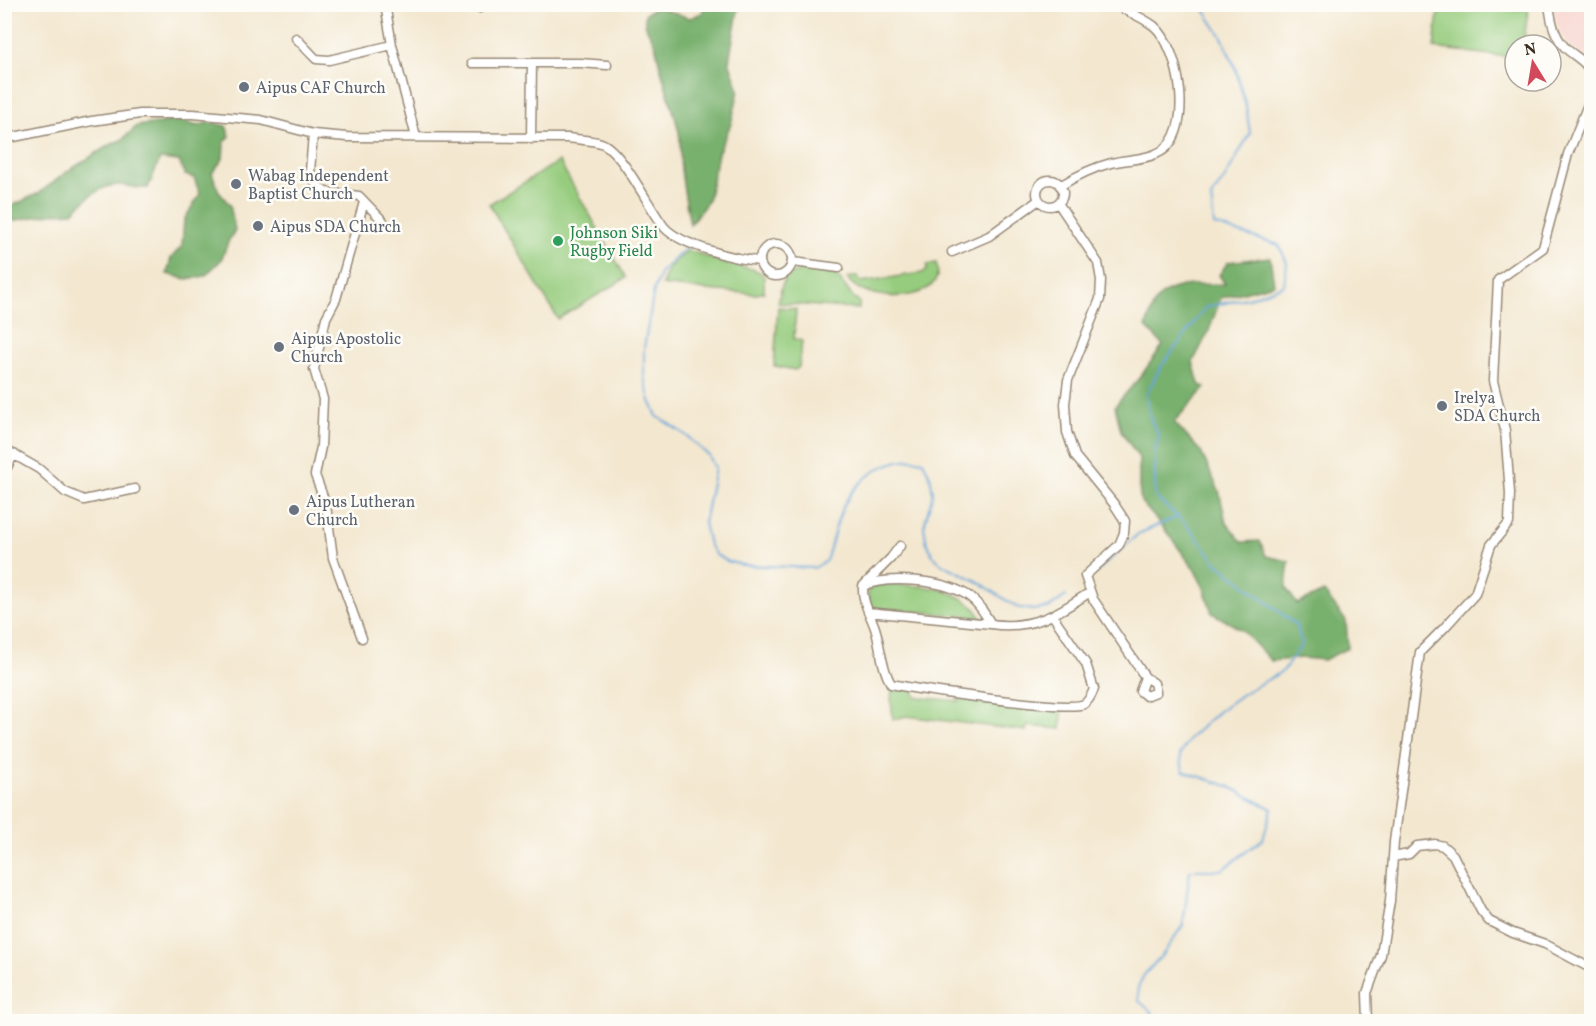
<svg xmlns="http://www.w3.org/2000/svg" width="1596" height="1026" font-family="Vollkorn,serif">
  <rect width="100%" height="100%" fill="#fdfcf7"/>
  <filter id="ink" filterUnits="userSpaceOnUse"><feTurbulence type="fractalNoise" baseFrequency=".0167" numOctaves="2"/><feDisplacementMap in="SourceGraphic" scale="12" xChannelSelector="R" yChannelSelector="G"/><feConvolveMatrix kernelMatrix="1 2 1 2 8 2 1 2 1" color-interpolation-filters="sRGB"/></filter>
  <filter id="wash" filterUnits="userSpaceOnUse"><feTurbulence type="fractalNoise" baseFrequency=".008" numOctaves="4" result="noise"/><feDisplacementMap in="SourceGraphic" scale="24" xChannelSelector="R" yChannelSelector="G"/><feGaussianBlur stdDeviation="1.35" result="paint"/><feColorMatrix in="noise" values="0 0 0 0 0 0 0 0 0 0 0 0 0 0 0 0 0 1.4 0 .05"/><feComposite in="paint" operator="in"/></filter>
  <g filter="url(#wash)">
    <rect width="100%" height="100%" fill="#f3e7cf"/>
    <path fill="#f7d0ca" d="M1552,5H1591V61L1568,45L1559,29Z"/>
    <path fill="#96cc7e" stroke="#687b4e" stroke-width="1.5" d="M1439,5H1529L1523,45H1515V58L1434,48Z
      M559,161L626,278L558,319L489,204Z
      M688,250L727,264L752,269L760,272L764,277V292L757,294L706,290L662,285L668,268Z
      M936,263C950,303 865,306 847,278L857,276L861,282L922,273L927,270V265Z
      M805,270L835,275C844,281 848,295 859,302V309L778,303C783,282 780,275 805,270Z
      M778,307L796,309L794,339L802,341L799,367L795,370L774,366Z
      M880,585C909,585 946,584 970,604C976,608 980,616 984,622H975L974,617L890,609L887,612C874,609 868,607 868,592L872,587Z
      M892,688L914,691L915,697L960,701L961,697L981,699L982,703L1045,710L1046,706L1062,709L1061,729L1027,726L1026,731L906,716L893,720L891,701Z"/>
    <path fill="#78b06d" stroke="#5a6d46" stroke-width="1.5" d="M705,5H739L729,61L739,90L731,124L718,153L708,201L690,225C687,207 683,188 681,170C679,156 682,141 678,128C671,101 661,75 656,48C653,34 643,31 645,14L657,7L690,18L702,13Z
      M180,120L197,126L210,122L226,126L230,136L224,143L223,159L212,173L219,192L230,205L235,230L229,240L221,260L205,276L186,279L167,274L171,258L182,246L184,220L200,194L194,178L185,175L179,161L160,159L148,188C137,189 127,185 118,185C98,186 86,199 73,212L57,213L5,222V209L39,193L68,171L106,147L123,139L137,126Z
      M1270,257L1274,284L1221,298L1208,333L1193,362L1199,384L1205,388L1174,422L1201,452L1219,491L1226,522L1242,542L1260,541L1266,556L1289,561L1286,588L1297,604L1324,592L1346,621L1348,648L1324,660L1302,658L1271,661L1242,630L1212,613L1204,588L1193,567L1162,526L1141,502L1139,487V458L1121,431L1115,406L1140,377L1163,345L1146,327C1149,319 1151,307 1157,300C1172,281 1203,285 1225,284L1219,275L1228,262Z"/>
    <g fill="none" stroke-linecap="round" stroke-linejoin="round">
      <path stroke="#67a5d9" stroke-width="2" d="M689,245L661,272L654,290L644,348V377L650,401L657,416L687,436L709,456L715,468L704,523L709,545L716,555L727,561L742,565L814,568L826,561C832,544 835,524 843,507C856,479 892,453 923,461L930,476L933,493L924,526L926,540L933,556L942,564L979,582L1016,607L1032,610L1049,608L1066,596
        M1094,574L1138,534L1177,517
        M1152,1022L1153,1013L1139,1001L1138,987L1144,975L1164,953L1183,925L1190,870H1222L1263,839L1272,809L1228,786L1183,771L1180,754L1191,737L1218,712L1244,693L1283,671L1302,644L1296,625L1216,562L1185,523L1155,497V451L1159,435L1151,421L1146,395L1160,368L1206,307L1252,297L1284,285L1287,263L1279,245L1214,225L1211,197L1225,178L1250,133L1246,107L1236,70L1222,37L1200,4"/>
    </g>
  </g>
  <g filter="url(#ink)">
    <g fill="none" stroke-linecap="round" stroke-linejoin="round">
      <g stroke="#978876" stroke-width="11">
        <path id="minor" d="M385,4L392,45L416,137
          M479,4L480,8
          M1549,4C1551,22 1555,40 1569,51C1579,59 1586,62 1592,74
          M4,8L12,4
          M296,38L316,59L329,60L392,45
          M472,63H580L607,65
          M313,134L310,171L315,183L325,192L359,196L383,221
          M4,139L92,121L140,114H193L261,120L313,134L347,137L569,138C580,140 592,140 601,143C622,150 650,210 665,228C681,245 737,260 760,261
          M531,139L532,63
          M1037 193a13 13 0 1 1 26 0a13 13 0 1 1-26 0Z
          M1060,186C1076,176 1092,168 1111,163C1126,159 1146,160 1160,152C1195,133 1180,48 1154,26C1142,17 1127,11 1113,4
          M1058,203L1098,263L1101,280L1100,299L1068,380L1065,404L1067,432L1075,456L1114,504L1125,521L1124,533L1119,545L1085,576L1093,599L1145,677L1154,683L1156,692L1146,696L1140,691L1145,677
          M760 260a16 16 0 1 1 32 0a16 16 0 1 1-32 0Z
          M952,252L989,236L1039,200
          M793,262L839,268
          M4,449L39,469L65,492L84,500L135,489
          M4,473L14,454
          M865,584L891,558L900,546
          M868,612L991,624
          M1053,616L1086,664L1094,689C1092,694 1089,701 1084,704C1070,712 915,689 891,684C881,667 881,647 875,628C870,614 862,602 863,586C889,575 943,580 967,595C978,602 985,614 991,624C1032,630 1058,614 1090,592
          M362,638L333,558L326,505L315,475L321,447L323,399L314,369L326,318L336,299L364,202
          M1393,857L1409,854L1417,846L1435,844L1443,846L1453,855L1481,911L1489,921L1513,933L1545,944L1592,969
          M1368,1022L1367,993L1381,955L1390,901L1394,842L1420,652L1444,628L1475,594L1491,545L1509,523L1510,493L1505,430L1493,381L1498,280L1543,248L1568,154L1591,97L1592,81"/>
      </g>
      <use href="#minor" stroke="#fff" stroke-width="8"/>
    </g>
  </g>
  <g fill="#6b7280" stroke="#fdfcf7" stroke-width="2">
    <circle cx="244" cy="87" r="6"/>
    <circle cx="236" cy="184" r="6"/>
    <circle cx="258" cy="226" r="6"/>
    <circle cx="279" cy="347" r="6"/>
    <circle cx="1442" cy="406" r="6"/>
    <circle cx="294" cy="510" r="6"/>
  </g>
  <circle fill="#2e9e5b" stroke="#fdfcf7" stroke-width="2" cx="558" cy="241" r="6"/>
  <g text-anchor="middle" stroke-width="5" stroke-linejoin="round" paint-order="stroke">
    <g font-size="16" fill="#5b616d" stroke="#fdfcf7" text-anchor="start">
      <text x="256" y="93">Aipus CAF Church</text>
      <text x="248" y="181">Wabag Independent<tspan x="248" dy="18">Baptist Church</tspan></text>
      <text x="270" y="232">Aipus SDA Church</text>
      <text x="291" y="344">Aipus Apostolic<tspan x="291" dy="18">Church</tspan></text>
      <text x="1454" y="403">Irelya<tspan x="1454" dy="18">SDA Church</tspan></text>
      <text x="306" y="507">Aipus Lutheran<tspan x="306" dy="18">Church</tspan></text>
    </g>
    <g font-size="16" fill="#27864d" stroke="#fdfcf7" text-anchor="start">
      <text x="570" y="238">Johnson Siki<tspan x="570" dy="18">Rugby Field</tspan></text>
    </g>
  </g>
  <rect width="1596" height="1026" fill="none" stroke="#fdfcf7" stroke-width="24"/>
  <g transform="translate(1533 63) rotate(349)"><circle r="28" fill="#fdfcf7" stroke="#afa8a0" stroke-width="1.5"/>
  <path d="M0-4.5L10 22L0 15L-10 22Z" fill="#d1495b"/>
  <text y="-9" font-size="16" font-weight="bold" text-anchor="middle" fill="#3b2a1e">N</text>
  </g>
</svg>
